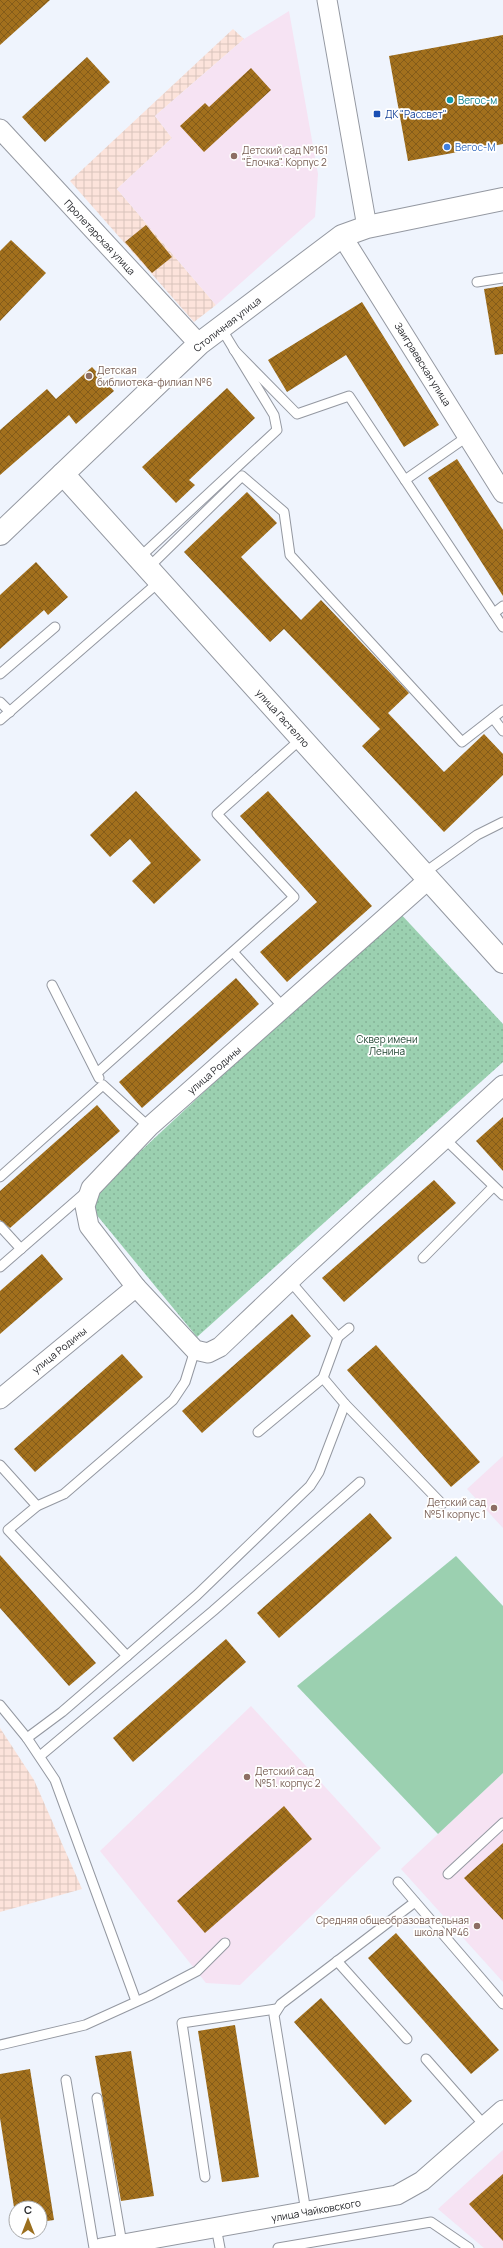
<svg xmlns="http://www.w3.org/2000/svg" width="503" height="2248" viewBox="0 0 503 2248" font-family="Manrope,sans-serif">
	<style>
		.industrial { fill: url(#industrial-grid) }
		.education { fill: #f6e3f3 }
		.green { fill: url(#green-dots) }
		.pitch { fill: #9bd0b0 }
		.building { fill: url(#building-cross-hatch) }
		.lines { fill: none; stroke-linecap: round; stroke-linejoin: round }
		.lane-casing { stroke: #9498a1; stroke-width: 11 }
		.street-casing { stroke: #9498a1; stroke-width: 21 }
		.secondary-casing { stroke: #9498a1; stroke-width: 24 }
		.lane { stroke: #fff; stroke-width: 9 }
		.street { stroke: #fff; stroke-width: 19 }
		.secondary { stroke: #fff; stroke-width: 22 }
		.culture-dot { fill: #0f9aa8; stroke: #fff; stroke-width: 1.5 }
		.transit-dot { fill: #1a4fb4; stroke: #fff; stroke-width: 1.5 }
		.shop-dot { fill: #3f7fe0; stroke: #fff; stroke-width: 1.5 }
		.education-dot { fill: #8d6e63; stroke: #fff; stroke-width: 1.5 }
		.labels { text-anchor: middle; stroke-width: 3.5; stroke-linejoin: round; paint-order: stroke }
		.culture-label { font-size: 10px; fill: #0d838f; stroke: #fff; text-anchor: start }
		.transit-label { font-size: 10px; fill: #164399; stroke: #fff; text-anchor: start }
		.shop-label { font-size: 10px; fill: #366cbe; stroke: #fff; text-anchor: start }
		.education-label { font-size: 10px; fill: #785e54; stroke: #fff; text-anchor: start }
		.street-label { font-size: 10px; fill: #26272b; stroke: #fff }
		.park-label { font-size: 10px; fill: #193f2b; stroke: #fff }
	</style>
	<defs>
		<pattern id="industrial-grid" width="8" height="8" patternUnits="userSpaceOnUse"><rect width="8" height="8" fill="#fce3db"/><path d="M0 4h8M4 0v8" fill="none" stroke="#d8c3bc"/></pattern>
		<pattern id="green-dots" width="8" height="8" patternUnits="userSpaceOnUse"><rect width="8" height="8" fill="#9bd0b0"/><path d="M2 2h.1M6 6h.1" fill="none" stroke="#85b398" stroke-width="1.8" stroke-linecap="round"/></pattern>
		<pattern id="building-cross-hatch" width="8" height="8" patternUnits="userSpaceOnUse"><rect width="8" height="8" fill="#a2701d"/><path d="M0 0l8 8M0 8l8-8" fill="none" stroke="#845c1a"/></pattern>
	</defs>
	<rect width="100%" height="100%" fill="#eff4fd"/>
	<g class="industrial">
		<path d="M233 29 244 39 155 116 172 138 117 189 216 305 194 322 70 181Z"/>
		<path d="M0 1728 34 1780 82 1889 0 1912Z"/>
	</g>
	<g class="education">
		<path d="M289 11 318 174 315 217 216 305 117 189 172 138 155 116 244 39Z"/>
		<path d="M503 1456V1528L467 1489Z"/>
		<path d="M251 1706 381 1848 240 1985 206 1983 100 1851Z"/>
		<path d="M503 1773V1982L401 1869Z"/>
		<path d="M503 2150V2248H484L438 2209Z"/>
	</g>
	<path class="green" d="M398 911 503 1024V1062L197 1337 86 1202Z"/>
	<path class="pitch" d="M456 1556 503 1606V1773L438 1834 297 1686Z"/>
	<g class="building">
		<path d="M0 0H50L0 45Z"/>
		<path d="M503 35V144L408 161 389 56Z"/>
		<path d="M87 57 110 82 45 142 22 117Z"/>
		<path d="M251 68 271 90 204 152 180 126 205 103 209 107Z"/>
		<path d="M146 225 172 257 152 273 125 242Z"/>
		<path d="M11 240 46 273 0 321V251Z"/>
		<path d="M503 286V354L495 355 484 289Z"/>
		<path d="M362 302 439 425 404 447 346 355 287 392 268 360Z"/>
		<path d="M92 367 114 391 76 424 69 415 0 475V430L47 389 56 399Z"/>
		<path d="M227 388 255 418 189 480 195 485 176 503 142 467Z"/>
		<path d="M457 459 503 530V596L428 478Z"/>
		<path d="M247 492 277 523 241 557 301 620 321 600 395 678 409 693 388 713 444 772 484 734 503 754V775L444 832 362 746 380 729 284 629 270 642 184 552Z"/>
		<path d="M36 562 68 597 48 615 44 610 0 649V595Z"/>
		<path d="M136 791 201 860 154 904 132 881 151 863 130 839 110 857 90 835Z"/>
		<path d="M268 791 372 906 287 982 260 952 317 902 240 816Z"/>
		<path d="M236 978 259 1004 142 1108 119 1082Z"/>
		<path d="M97 1105 120 1131 10 1228 0 1220V1191Z"/>
		<path d="M503 1117V1171L476 1141Z"/>
		<path d="M434 1180 456 1203 344 1302 322 1278Z"/>
		<path d="M42 1254 63 1279 0 1334V1291Z"/>
		<path d="M292 1314 311 1336 202 1433 182 1411Z"/>
		<path d="M376 1345 480 1462 451 1487 347 1370Z"/>
		<path d="M122 1354 143 1377 35 1472 14 1449Z"/>
		<path d="M370 1513 392 1538 279 1638 257 1613Z"/>
		<path d="M0 1555 96 1663 69 1686 0 1608Z"/>
		<path d="M226 1639 246 1662 133 1762 113 1738Z"/>
		<path d="M284 1806 312 1839 205 1933 177 1901Z"/>
		<path d="M503 1843V1920L464 1878Z"/>
		<path d="M396 1933 499 2050 471 2074 368 1958Z"/>
		<path d="M321 1998 412 2101 385 2125 294 2022Z"/>
		<path d="M235 2025 259 2177 222 2182 198 2031Z"/>
		<path d="M131 2051 154 2196 121 2201 95 2056Z"/>
		<path d="M30 2069 54 2220 40 2222V2208H16V2220L0 2118V2074Z"/>
		<path d="M503 2174V2241L469 2204Z"/>
	</g>
	<g class="lines">
		<g class="lane-casing">
			<g id="lane">
				<path d="M477 282 503 278"/>
				<path d="M234 350 297 414 349 396 503 627"/>
				<path d="M405 480 468 436"/>
				<path d="M139 558 277 430 274 415 221 328"/>
				<path d="M148 568 242 476 284 512 290 555 462 742 503 710"/>
				<path d="M494 613 503 606"/>
				<path d="M0 674 55 627"/>
				<path d="M0 702 10 712"/>
				<path d="M493 718 503 731"/>
				<path d="M0 720 160 581"/>
				<path d="M424 873 477 835 503 822"/>
				<path d="M233 952 284 1008"/>
				<path d="M52 985 99 1078"/>
				<path d="M97 1073 294 897 217 814 302 738"/>
				<path d="M444 1138 503 1195"/>
				<path d="M0 1177 103 1085 149 1127"/>
				<path d="M0 1226 21 1249"/>
				<path d="M423 1258 493 1187"/>
				<path d="M0 1267 85 1193"/>
				<path d="M290 1281 338 1337"/>
				<path d="M195 1350 185 1382 173 1400 64 1494 37 1506 8 1530 127 1656 197 1595 310 1486 319 1472 345 1404"/>
				<path d="M323 1378 345 1404 442 1504"/>
				<path d="M258 1432 323 1378 338 1337 349 1328"/>
				<path d="M0 1465 37 1506"/>
				<path d="M0 1705 27 1738 55 1780 136 2001"/>
				<path d="M27 1738 62 1712 127 1656"/>
				<path d="M40 1756 213 1611 360 1482"/>
				<path d="M448 1874 503 1823"/>
				<path d="M398 1882 503 2004"/>
				<path d="M337 1961 407 2039"/>
				<path d="M0 2045 85 2025 149 1996 197 1971 225 1943"/>
				<path d="M426 2059 485 2126"/>
				<path d="M66 2080 94 2248"/>
				<path d="M97 2098 122 2244"/>
				<path d="M205 2177 182 2023 276 2009"/>
				<path d="M306 2212 274 2015 281 2004 415 1902"/>
				<path d="M216 2227 220 2248"/>
				<path d="M278 2248 431 2222 469 2248"/>
			</g>
		</g>
		<g class="street-casing">
			<g id="street">
				<path d="M327 0 367 227"/>
				<path d="M0 129 199 344"/>
				<path d="M342 236 503 493"/>
				<path d="M429 879 149 1127 91 1188 85 1206 89 1226 136 1287 195 1350 208 1353 220 1347 299 1272 503 1085"/>
				<path d="M0 1399 136 1287"/>
				<path d="M101 2248 397 2195 422 2181 503 2110"/>
			</g>
		</g>
		<g class="secondary-casing">
			<g id="secondary">
				<path d="M63 474 503 962"/>
				<path d="M0 534 199 344 342 236 367 227 503 199"/>
			</g>
		</g>
		<use href="#lane" class="lane"/>
		<use href="#street" class="street"/>
		<use href="#secondary" class="secondary"/>
	</g>
	<circle class="culture-dot" cx="450" cy="100" r="4"/>
	<rect class="transit-dot" x="373" y="110" width="8" height="8" rx="2"/>
	<circle class="shop-dot" cx="447" cy="147" r="4"/>
	<g class="education-dot">
		<circle cx="234" cy="156" r="4"/>
		<circle cx="89" cy="376" r="4"/>
		<circle cx="494" cy="1508" r="4"/>
		<circle cx="247" cy="1777" r="4"/>
		<circle cx="477" cy="1926" r="4"/>
	</g>
	<g class="labels">
		<g class="culture-label">
			<text x="458" y="104">Вегос-м</text>
		</g>
		<g class="transit-label">
			<text x="385" y="118">ДК "Рассвет"</text>
		</g>
		<g class="shop-label">
			<text x="455" y="151">Вегос-М</text>
		</g>
		<g class="education-label">
			<text x="242" y="154">Детский сад №161<tspan x="242" dy="12">"Ёлочка". Корпус 2</tspan></text>
			<text x="97" y="374">Детская<tspan x="97" dy="12">библиотека-филиал №6</tspan></text>
			<text x="486" y="1506" text-anchor="end">Детский сад<tspan x="486" dy="12">№51 корпус 1</tspan></text>
			<text x="255" y="1775">Детский сад<tspan x="255" dy="12">№51. корпус 2</tspan></text>
			<text x="469" y="1924" text-anchor="end">Средняя общеобразовательная<tspan x="469" dy="12">школа №46</tspan></text>
		</g>
		<g class="street-label">
			<text transform="translate(100 237) rotate(47)" y="4">Пролетарская улица</text>
			<text transform="translate(227 324) rotate(-38)" y="4">Столичная улица</text>
			<text transform="translate(423 364) rotate(58)" y="4">Заиграевская улица</text>
			<text transform="translate(283 718) rotate(48)" y="4">улица Гастелло</text>
			<text transform="translate(214 1070) rotate(-41)" y="4">улица Родины</text>
			<text transform="translate(59 1350) rotate(-39)" y="4">улица Родины</text>
			<text transform="translate(316 2210) rotate(-10)" y="4">улица Чайковского</text>
		</g>
		<g class="park-label">
			<text x="387" y="1043">Сквер имени<tspan x="387" dy="12">Ленина</tspan></text>
		</g>
	</g>
	<g transform="translate(28 2220)"><circle r="19" fill="#ffffff" stroke="#a8a9aa"/>
	<path d="M0-3L7 15L0 10L-7 15Z" fill="#9b6f1e"/>
	<text y="-6" font-size="11" font-weight="bold" text-anchor="middle" fill="#26272b">С</text>
	</g>
</svg>
